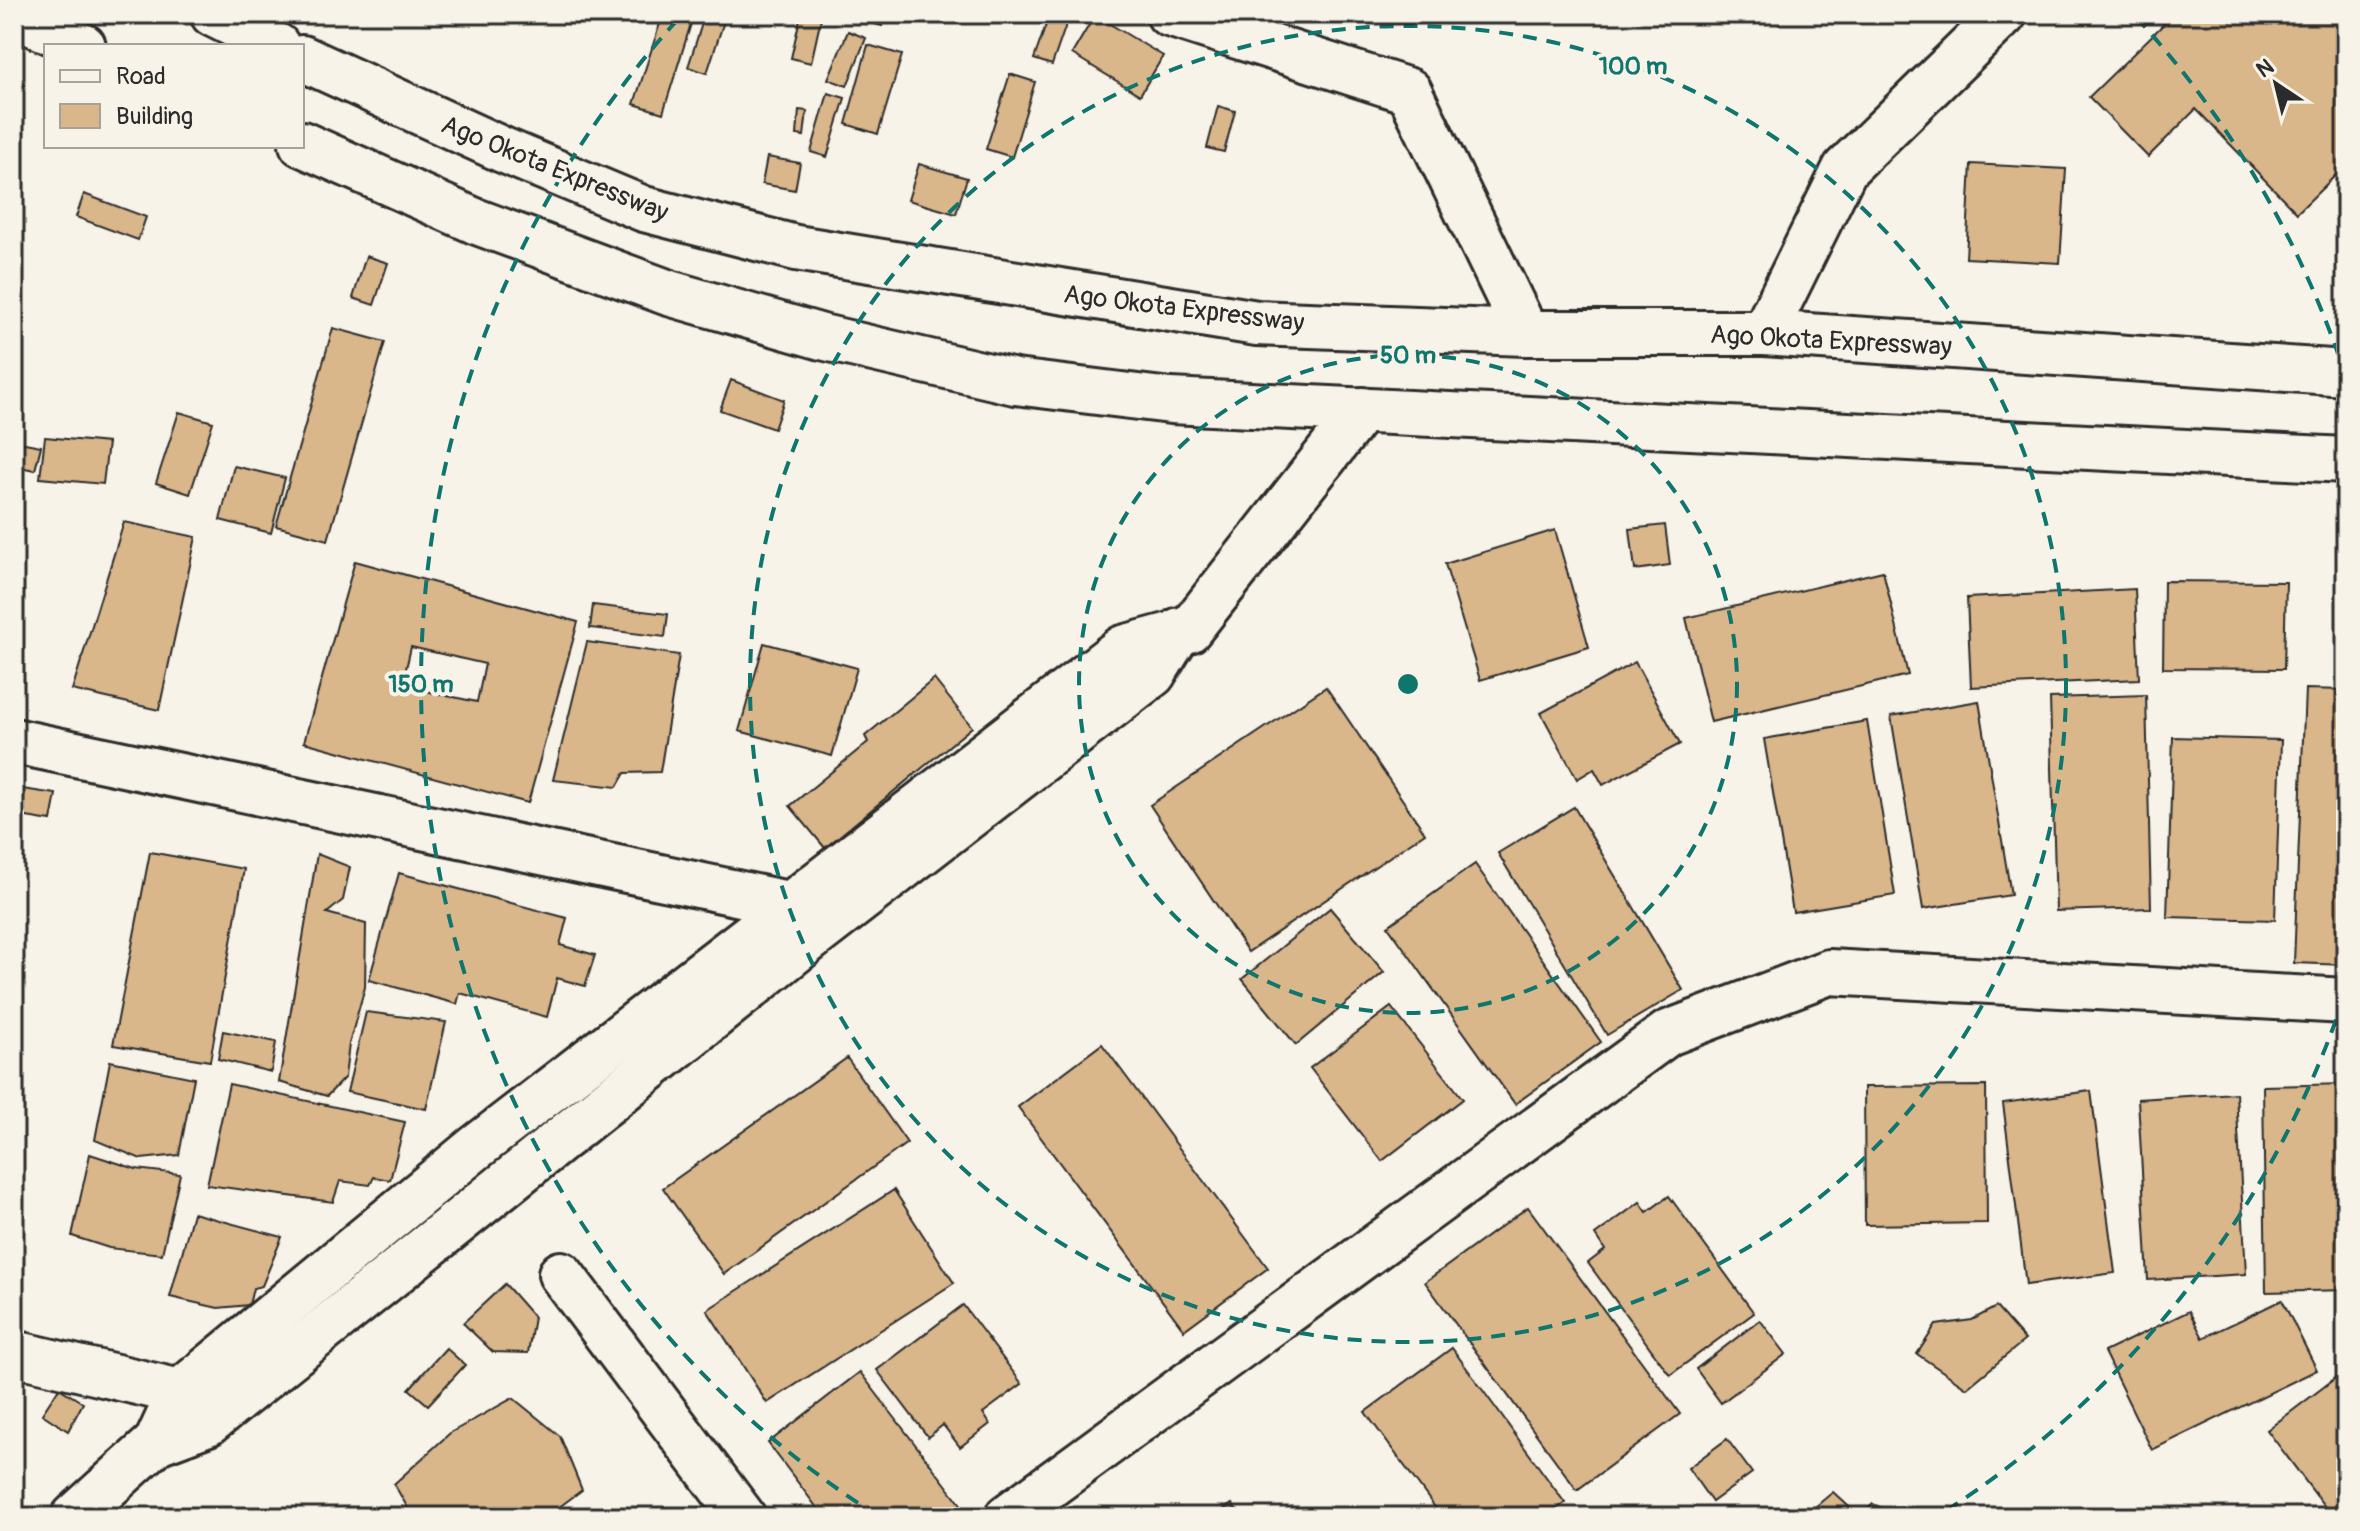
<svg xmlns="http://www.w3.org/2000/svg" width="2360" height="1531" viewBox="0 0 2360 1531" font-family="Pangolin,sans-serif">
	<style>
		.building { fill: #dab68b; stroke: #2b2b2b; stroke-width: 2; fill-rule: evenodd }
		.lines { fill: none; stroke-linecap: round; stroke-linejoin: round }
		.street-casing { stroke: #2b2b2b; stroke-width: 50 }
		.secondary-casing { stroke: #2b2b2b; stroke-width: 50 }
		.street { stroke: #f7f3e8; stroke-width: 44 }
		.secondary { stroke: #f7f3e8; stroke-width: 44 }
		.ring { fill: none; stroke: #0f766e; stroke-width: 4; stroke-dasharray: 14 10 }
		.labels { text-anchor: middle; stroke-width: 8; stroke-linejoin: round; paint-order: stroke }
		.street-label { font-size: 26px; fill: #2b2b2b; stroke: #f7f3e8 }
		.centre { fill: #0f766e; stroke: #f7f3e8; stroke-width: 4 }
		.ring-label { font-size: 24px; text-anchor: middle; font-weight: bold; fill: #0f766e; stroke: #f7f3e8; stroke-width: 8; stroke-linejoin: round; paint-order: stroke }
	</style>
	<rect width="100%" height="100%" fill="#f7f3e8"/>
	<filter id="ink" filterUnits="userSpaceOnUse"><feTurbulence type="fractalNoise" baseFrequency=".0125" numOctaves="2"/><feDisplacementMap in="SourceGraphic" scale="16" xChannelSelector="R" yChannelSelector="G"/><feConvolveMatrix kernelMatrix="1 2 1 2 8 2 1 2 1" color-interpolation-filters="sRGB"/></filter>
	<g filter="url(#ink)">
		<g class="building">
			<path d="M663 14H694L663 113 634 104Z"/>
			<path d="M705 14 726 15 707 73 688 67Z"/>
			<path d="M801 14H822L811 63 791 58Z"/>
			<path d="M866 14H885L882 26 864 21Z"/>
			<path d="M2174 14H2346V165L2297 213 2196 109 2148 157 2089 97Z"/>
			<path d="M1095 15 1163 56 1140 95 1072 54Z"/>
			<path d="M1049 16 1067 22 1052 65 1034 59Z"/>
			<path d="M848 31 866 38 847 86 828 79Z"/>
			<path d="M868 45 902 55 878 134 846 124Z"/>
			<path d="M1010 74 1035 82 1012 157 986 149Z"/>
			<path d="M828 93 845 98 827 157 811 152Z"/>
			<path d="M1218 106 1235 111 1224 152 1207 148Z"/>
			<path d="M799 110 807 111 804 136 797 135Z"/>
			<path d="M767 157 800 163 795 190 762 184Z"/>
			<path d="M919 164 967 178 956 214 908 200Z"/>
			<path d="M1971 164 2066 169 2060 263 1966 258Z"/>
			<path d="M84 194 146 217 138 240 76 217Z"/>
			<path d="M366 256 388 263 374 305 353 298Z"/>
			<path d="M333 328 385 342 328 540 276 526Z"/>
			<path d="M731 380 784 400 774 429 720 410Z"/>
			<path d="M179 412 213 422 190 494 156 483Z"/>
			<path d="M45 437 108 443 103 484 40 478Z"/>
			<path d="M14 441 41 446 35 470 14 466Z"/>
			<path d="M234 466 285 478 271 533 220 520Z"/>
			<path d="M124 522 196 537 159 710 72 690Z"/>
			<path d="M1665 525 1670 565 1635 570 1630 529Z"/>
			<path d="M1555 530 1589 647 1480 680 1445 564Z"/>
			<path d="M355 561 578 622 528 803 304 742ZM411 647 485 664 477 702 402 686Z"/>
			<path d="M1883 571 1908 675 1711 722 1686 618Z"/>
			<path d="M2164 581 2286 582 2284 669 2163 668Z"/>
			<path d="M2135 589 2139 679 1971 687 1967 598Z"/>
			<path d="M593 605 668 614 665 637 590 628Z"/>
			<path d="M587 642 679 655 660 772 625 773 617 787 553 780Z"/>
			<path d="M764 643 857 668 832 756 739 731Z"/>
			<path d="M1635 662 1680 744 1603 785 1594 769 1577 779 1541 713Z"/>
			<path d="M934 679 972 727 825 848 790 806 868 742 865 736Z"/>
			<path d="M1326 687 1425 833 1248 952 1150 805Z"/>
			<path d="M2305 689 2346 690V965L2294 963Z"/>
			<path d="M2146 695 2151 908 2056 911 2050 698Z"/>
			<path d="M1979 701 2011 895 1923 909 1891 716Z"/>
			<path d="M1867 721 1895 895 1793 912 1764 739Z"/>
			<path d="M2173 737 2281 740 2275 920 2167 917Z"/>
			<path d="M16 788 56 794 51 821 14 815Z"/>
			<path d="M1574 807 1683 990 1607 1035 1498 853Z"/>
			<path d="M150 852 244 869 210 1061 113 1045Z"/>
			<path d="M317 854 350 867 343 900 327 913 366 924 365 987 349 1044 345 1077 327 1096 279 1082Z"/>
			<path d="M1475 864 1601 1042 1515 1104 1388 926Z"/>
			<path d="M399 873 567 918 560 945 595 955 585 986 557 978 547 1017 460 993 457 1004 369 980Z"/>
			<path d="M1330 908 1384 972 1296 1045 1242 979Z"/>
			<path d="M1391 1007 1463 1099 1382 1161 1310 1068Z"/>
			<path d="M366 1012 446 1022 426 1109 347 1092Z"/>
			<path d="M223 1031 276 1042 271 1072 218 1059Z"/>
			<path d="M1102 1044 1268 1268 1184 1330 1018 1107Z"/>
			<path d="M847 1058 907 1143 724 1274 663 1188Z"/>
			<path d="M110 1061 194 1078 179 1155 141 1159 95 1140Z"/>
			<path d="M229 1084 405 1122 390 1180 374 1177 370 1185 340 1181 333 1202 207 1185Z"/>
			<path d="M2346 1084V1290L2266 1292 2263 1086Z"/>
			<path d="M1986 1086 1987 1223 1865 1225 1864 1087Z"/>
			<path d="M2091 1091 2115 1273 2026 1285 2003 1103Z"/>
			<path d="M2236 1093 2246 1274 2148 1280 2138 1099Z"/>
			<path d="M90 1154 136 1169 180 1174 162 1254 109 1248 72 1236Z"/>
			<path d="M894 1190 954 1283 767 1403 707 1310Z"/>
			<path d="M1669 1196 1754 1313 1670 1375 1588 1263 1605 1250 1595 1235 1640 1202 1647 1212Z"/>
			<path d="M1528 1207 1680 1414 1577 1490 1425 1282Z"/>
			<path d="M193 1213 282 1237 262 1286 253 1288 249 1305 218 1308 170 1297Z"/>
			<path d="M505 1284 534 1317 528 1353 493 1352 463 1323Z"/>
			<path d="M2282 1300 2317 1370 2152 1450 2104 1352 2189 1311 2203 1338Z"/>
			<path d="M963 1305 1022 1384 983 1413 990 1424 960 1447 943 1425 928 1437 877 1370Z"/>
			<path d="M1996 1307 2025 1340 1967 1388 1917 1354 1936 1325 1972 1320Z"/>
			<path d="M1760 1320 1786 1354 1721 1403 1696 1369Z"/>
			<path d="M446 1348 465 1365 428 1405 409 1389Z"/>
			<path d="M1452 1348 1565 1503 1545 1517H1442L1365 1412Z"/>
			<path d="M2346 1370V1498L2328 1511 2267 1430Z"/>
			<path d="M860 1372 966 1511 958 1517H824L768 1443Z"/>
			<path d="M59 1388 83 1403 68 1431 42 1414Z"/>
			<path d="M513 1398 560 1436 582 1490 546 1517H413L394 1484 450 1433Z"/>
			<path d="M1727 1439 1752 1473 1712 1502 1688 1468Z"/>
			<path d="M1833 1492 1860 1517 1873 1504 1902 1517H1803Z"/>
			<path d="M1232 1504 1241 1517H1213Z"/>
			<path d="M595 1508 602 1517H582Z"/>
		</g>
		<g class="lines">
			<g class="street-casing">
				<g id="street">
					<path d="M1169 14 1409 91 1526 333"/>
					<path d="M1764 333 1845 169 2004 14"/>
					<path d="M14 741 788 904 800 918"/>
					<path d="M561 1274 743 1517"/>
					<path d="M14 1353 180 1392 198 1412"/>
					<path d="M157 1442 180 1392 474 1149 1123 648 1189 630 1362 410"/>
					<path d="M74 1517 157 1442 208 1423 814 936 1153 674 1180 630"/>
					<path d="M1007 1517 1668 1033 1829 972 2346 1001"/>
				</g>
			</g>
			<g class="secondary-casing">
				<g id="secondary">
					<path d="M213 14 277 46"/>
					<path d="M14 15 83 46"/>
					<path d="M302 58 503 150 644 209 796 248 1257 323 1526 333H1764L2346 373"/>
					<path d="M302 144 475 221 669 293 822 337 1015 382 1171 401 2346 460"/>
				</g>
			</g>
			<use href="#street" class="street"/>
			<use href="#secondary" class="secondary"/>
		</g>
	</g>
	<g class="ring">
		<circle cx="1408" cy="684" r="329"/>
		<circle cx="1408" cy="684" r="658"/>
		<path d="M2344 997A987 987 0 0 1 1938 1516M878 1516A987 987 0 0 1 680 17M2136 17A987 987 0 0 1 2344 371"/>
	</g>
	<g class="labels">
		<g class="street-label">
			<text transform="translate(555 168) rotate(22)" y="9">Ago Okota Expressway</text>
			<text transform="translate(1184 308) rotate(7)" y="9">Ago Okota Expressway</text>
			<text transform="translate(1831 340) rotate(3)" y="9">Ago Okota Expressway</text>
		</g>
	</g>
	<circle cx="1408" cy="684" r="12" class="centre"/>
	<g class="ring-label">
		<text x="1633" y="74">100 m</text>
		<text x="1408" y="363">50 m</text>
		<text x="421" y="692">150 m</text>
	</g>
	<rect width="2360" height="1531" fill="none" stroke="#f7f3e8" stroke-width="48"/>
	<rect x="24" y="24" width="2312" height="1483" fill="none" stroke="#2b2b2b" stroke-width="3" filter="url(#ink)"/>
	<rect x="44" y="44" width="260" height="104" fill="#f7f3e8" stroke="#a5a39c" stroke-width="2"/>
	<rect x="60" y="70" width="40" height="12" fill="#f7f3e8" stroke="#a5a39c" stroke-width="2"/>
	<text x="116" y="84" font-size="24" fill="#2b2b2b">Road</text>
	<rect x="60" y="104" width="40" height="24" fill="#dab68b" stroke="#a5a39c" stroke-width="2"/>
	<text x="116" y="124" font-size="24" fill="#2b2b2b">Building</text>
	<g transform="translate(2276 84) rotate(325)" stroke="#f7f3e8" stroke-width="6" paint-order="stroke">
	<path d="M0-6L14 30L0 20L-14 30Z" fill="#2b2b2b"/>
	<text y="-12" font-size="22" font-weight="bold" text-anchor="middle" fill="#2b2b2b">N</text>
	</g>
</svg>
